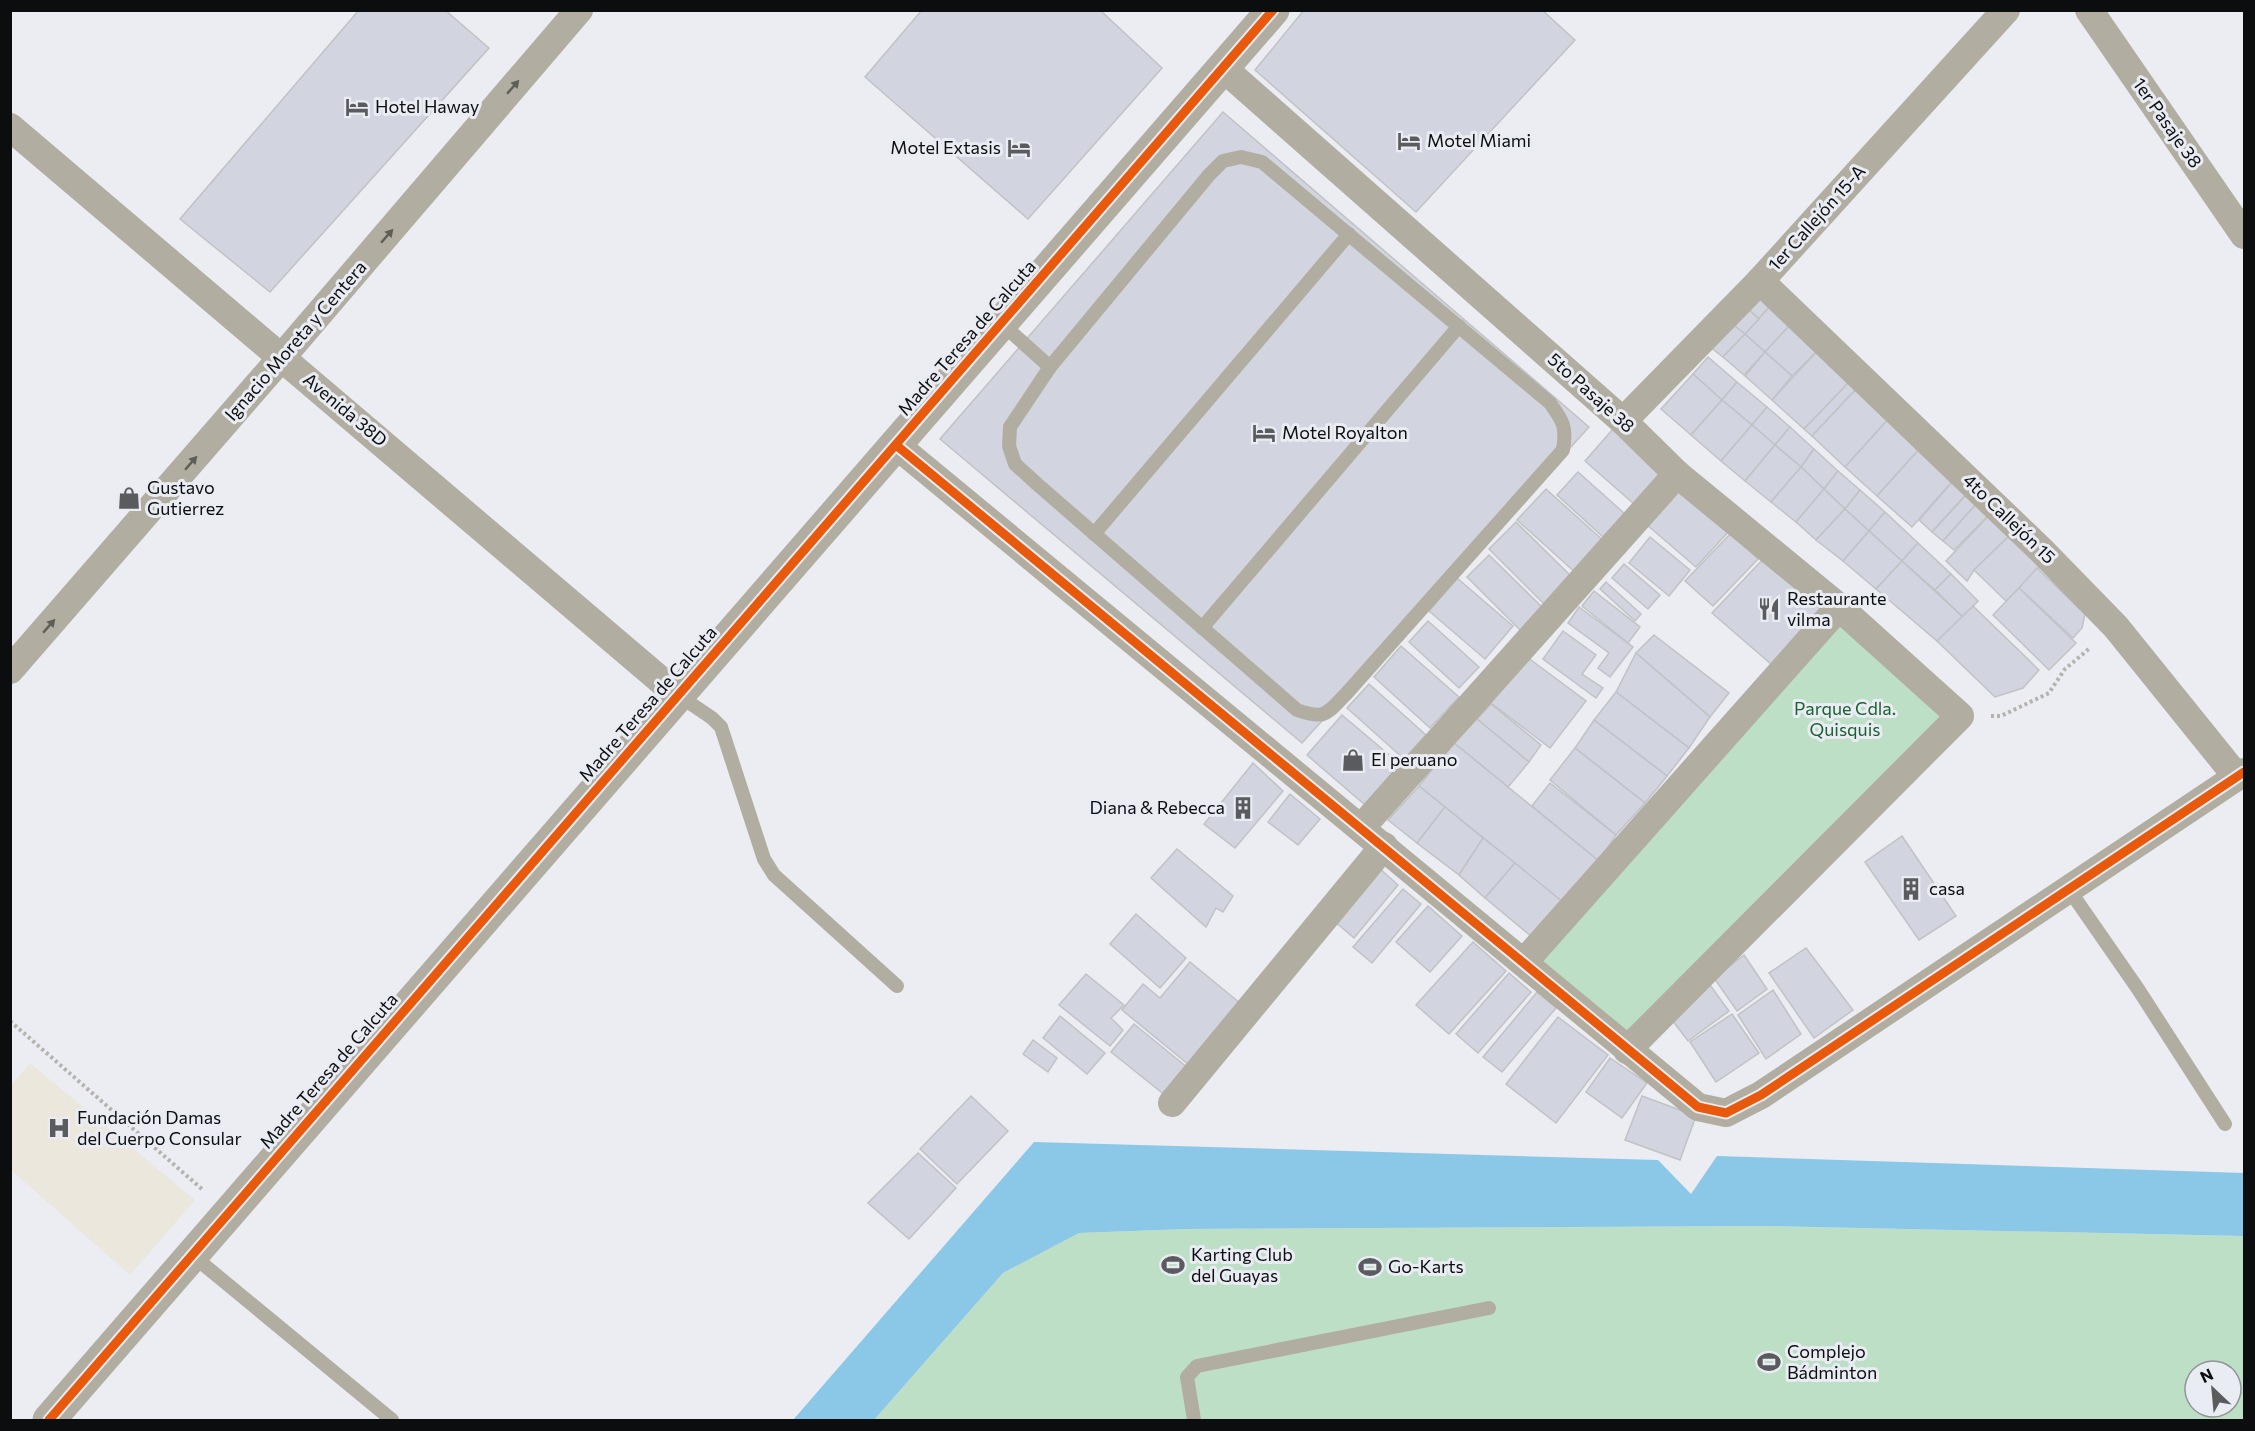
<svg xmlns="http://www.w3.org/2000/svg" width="2255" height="1431" viewBox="0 0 2255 1431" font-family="Commissioner,sans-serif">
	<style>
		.medical { fill: #ebe7dd }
		.green { fill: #bddfc5; fill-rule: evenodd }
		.water { fill: #8bc7e7 }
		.building { fill: #d2d4df; stroke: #c1c2c5; stroke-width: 1.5 }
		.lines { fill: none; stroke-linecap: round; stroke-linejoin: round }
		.path { stroke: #b5b3af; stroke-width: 4; stroke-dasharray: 3 3; stroke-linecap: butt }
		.service { stroke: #b1ada1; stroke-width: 14 }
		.minor { stroke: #b1ada1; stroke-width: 28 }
		.tertiary { stroke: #b1ada1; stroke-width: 33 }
		.cycleway-casing { stroke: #eaecf4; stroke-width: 13 }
		.cycleway { stroke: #e8590c; stroke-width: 9 }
		.oneway { fill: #5e5d58 }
		.labels { text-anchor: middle; stroke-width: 6; stroke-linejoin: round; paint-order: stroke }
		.poi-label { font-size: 18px; fill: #0c0d0f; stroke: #eaecf4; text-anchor: start }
		.street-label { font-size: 18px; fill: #0c0d0f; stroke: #eaecf4 }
		.park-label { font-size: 18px; fill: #1b612e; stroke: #eaecf4 }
	</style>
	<rect width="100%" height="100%" fill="#ecedf2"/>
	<path class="medical" d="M30 1063 195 1200 130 1275 11 1170V1086Z"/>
	<g class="green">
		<path d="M1839 607 1960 716 1627 1050 1524 962Z"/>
		<path d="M1762 1226 2244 1236V1420H874L1003 1273 1079 1233 1186 1229ZM2195 1371H2231V1407H2195Z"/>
	</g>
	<path class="water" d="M1034 1142 1658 1160 1691 1194 1717 1156 2244 1173V1236L1762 1226 1186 1229 1079 1233 1003 1273 874 1420H793Z"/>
	<g class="building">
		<path d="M359 10H445L489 48 270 292 180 219Z"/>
		<path d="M922 10H1100L1162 68 1028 219 865 77Z"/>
		<path d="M1304 10H1542L1575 40 1416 212 1255 70Z"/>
		<path d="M1223 112 1589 427 1302 743 940 439Z"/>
		<path d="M1757 294 1771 305 1759 319 1746 307Z"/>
		<path d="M1771 305 1791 324 1765 352 1745 334Z"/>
		<path d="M1746 307 1759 319 1745 334 1731 323Z"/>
		<path d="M1731 323 1745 334 1723 357 1710 347Z"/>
		<path d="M1791 324 1821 347 1792 376 1765 352Z"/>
		<path d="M1745 334 1765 352 1744 375 1723 357Z"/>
		<path d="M1821 347 1853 378 1804 429 1772 400Z"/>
		<path d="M1765 352 1792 376 1772 400 1745 376Z"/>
		<path d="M1708 357 1737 382 1722 400 1693 374Z"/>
		<path d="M1693 374 1722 400 1691 435 1661 409Z"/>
		<path d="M1853 378 1860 385 1812 436 1804 429Z"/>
		<path d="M1737 382 1767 407 1752 425 1722 400Z"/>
		<path d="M1860 385 1892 415 1845 467 1812 436Z"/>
		<path d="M1722 400 1752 425 1721 461 1691 435Z"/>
		<path d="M1767 407 1790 427 1775 445 1752 425Z"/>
		<path d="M1892 415 1924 444 1877 496 1845 467Z"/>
		<path d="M1752 425 1775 445 1745 481 1721 461Z"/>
		<path d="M1790 427 1814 449 1801 467 1775 445Z"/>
		<path d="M1613 429 1662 471 1634 504 1585 461Z"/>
		<path d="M1924 444 1958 475 1912 527 1877 496Z"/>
		<path d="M1775 445 1801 467 1771 502 1745 481Z"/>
		<path d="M1814 449 1838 471 1824 489 1801 467Z"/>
		<path d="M1801 467 1824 489 1796 522 1771 502Z"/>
		<path d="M1838 471 1860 490 1845 509 1824 489Z"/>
		<path d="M1578 472 1625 514 1603 537 1557 495Z"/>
		<path d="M1955 479 1969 491 1932 532 1919 520Z"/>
		<path d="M1680 487 1730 530 1696 567 1647 525Z"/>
		<path d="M1546 489 1606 543 1578 575 1517 520Z"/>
		<path d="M1824 489 1845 509 1816 540 1796 522Z"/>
		<path d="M1860 490 1885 512 1869 531 1845 509Z"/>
		<path d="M1969 492 1979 501 1943 541 1932 532Z"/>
		<path d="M1979 501 1992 512 1954 550 1943 541Z"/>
		<path d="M1845 509 1869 531 1843 561 1816 540Z"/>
		<path d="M1885 512 1918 543 1902 561 1869 531Z"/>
		<path d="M1992 512 2013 532 1974 570 1967 581 1946 561Z"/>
		<path d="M1516 522 1574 579 1547 607 1489 549Z"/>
		<path d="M1869 531 1902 561 1876 589 1843 561Z"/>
		<path d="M2013 532 2043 564 2006 601 1974 570Z"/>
		<path d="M1731 533 1758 559 1713 606 1685 581Z"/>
		<path d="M1650 537 1690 570 1669 596 1629 563Z"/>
		<path d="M1918 543 1951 574 1935 590 1902 561Z"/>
		<path d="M1768 554 1827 605 1772 665 1712 613Z"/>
		<path d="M1489 555 1547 612 1524 634 1467 577Z"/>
		<path d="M1902 561 1963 617 1937 641 1876 589Z"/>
		<path d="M1624 564 1660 595 1648 609 1612 578Z"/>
		<path d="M2037 568 2085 614 2082 628 2073 638 2019 588Z"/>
		<path d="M1951 574 1978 601 1963 617 1935 590Z"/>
		<path d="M1457 578 1513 626 1485 659 1429 611Z"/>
		<path d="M1606 582 1641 614 1635 621 1600 589Z"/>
		<path d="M2019 588 2076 643 2049 670 1993 615Z"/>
		<path d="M1594 591 1640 627 1628 643 1582 606Z"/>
		<path d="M1973 606 2039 670 2023 688 1995 697 1937 641Z"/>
		<path d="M1579 607 1633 647 1610 677 1598 668 1609 653 1568 623Z"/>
		<path d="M1428 621 1479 667 1459 688 1409 642Z"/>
		<path d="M1563 631 1596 655 1582 674 1603 688 1596 698 1543 659Z"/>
		<path d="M1654 635 1729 693 1710 717 1636 653Z"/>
		<path d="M1401 646 1459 697 1430 728 1374 677Z"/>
		<path d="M1636 653 1710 717 1689 748 1616 692Z"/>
		<path d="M1527 657 1586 701 1550 748 1491 703Z"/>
		<path d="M1369 684 1426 735 1404 759 1347 708Z"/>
		<path d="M1616 692 1689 748 1667 776 1594 720Z"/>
		<path d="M1491 704 1541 745 1529 762 1477 719Z"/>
		<path d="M1342 715 1400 764 1365 805 1307 755Z"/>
		<path d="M1477 719 1529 762 1508 787 1454 743Z"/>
		<path d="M1594 720 1667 776 1645 803 1575 748Z"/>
		<path d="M1454 743 1599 861 1564 903 1419 786Z"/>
		<path d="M1575 748 1645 803 1616 835 1550 780Z"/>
		<path d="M1253 763 1283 791 1235 848 1204 824Z"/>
		<path d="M1550 783 1616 835 1599 861 1532 806Z"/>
		<path d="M1419 786 1445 807 1417 843 1388 820Z"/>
		<path d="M1290 794 1320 819 1298 845 1268 822Z"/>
		<path d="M1445 807 1483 838 1459 875 1417 843Z"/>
		<path d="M1902 836 1956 916 1919 940 1865 862Z"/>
		<path d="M1483 838 1515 863 1485 898 1459 875Z"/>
		<path d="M1177 849 1233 896 1223 912 1216 908 1206 927 1151 878Z"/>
		<path d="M1515 863 1564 903 1532 937 1485 898Z"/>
		<path d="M1379 868 1398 885 1354 938 1334 921Z"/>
		<path d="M1403 889 1421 904 1372 963 1353 947Z"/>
		<path d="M1428 906 1462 936 1430 972 1396 942Z"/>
		<path d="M1136 914 1186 958 1160 988 1110 944Z"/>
		<path d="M1473 942 1506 971 1449 1034 1416 1005Z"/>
		<path d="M1806 948 1853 1010 1814 1038 1769 973Z"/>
		<path d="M1744 955 1767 989 1737 1011 1714 978Z"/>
		<path d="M1190 962 1240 1003 1189 1065 1122 1010 1143 984 1160 998Z"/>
		<path d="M1509 973 1531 992 1478 1053 1456 1034Z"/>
		<path d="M1086 974 1124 1005 1111 1018 1123 1030 1110 1046 1059 1005Z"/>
		<path d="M1707 981 1729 1011 1688 1041 1666 1012Z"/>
		<path d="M1773 990 1801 1034 1766 1059 1738 1015Z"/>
		<path d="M1537 992 1556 1008 1502 1072 1483 1057Z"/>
		<path d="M1732 1014 1759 1053 1716 1082 1690 1042Z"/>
		<path d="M1060 1016 1105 1053 1087 1074 1043 1038Z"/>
		<path d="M1558 1017 1608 1055 1556 1123 1506 1084Z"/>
		<path d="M1134 1024 1188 1068 1166 1096 1111 1052Z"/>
		<path d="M1033 1040 1057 1058 1048 1072 1023 1054Z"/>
		<path d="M1610 1058 1647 1083 1622 1118 1586 1092Z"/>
		<path d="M971 1096 1008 1131 957 1184 920 1149Z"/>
		<path d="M1642 1096 1696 1116 1680 1160 1625 1140Z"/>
		<path d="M918 1153 956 1188 909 1239 868 1203Z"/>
	</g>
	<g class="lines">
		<g class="path">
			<path d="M1991 716H2001L2049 693 2065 669 2090 648"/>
			<path d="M10 1021 203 1190"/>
		</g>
		<g class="service">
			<path d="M1241 157 1262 162 1550 403C1563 421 1567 427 1563 450L1346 694C1326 714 1326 720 1297 710L1037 484 1015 464 1009 446 1010 427 1050 367 1209 175 1223 161Z"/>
			<path d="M1001 323 1050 367"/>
			<path d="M1094 534 1349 234"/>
			<path d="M1202 628 1459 326"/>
			<path d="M678 695 712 718 721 727 764 859 774 875 897 986"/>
			<path d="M2070 891 2138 989 2225 1124"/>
			<path d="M192 1255 392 1420"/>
			<path d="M1194 1420 1187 1377 1197 1366 1489 1308"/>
		</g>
		<g class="minor">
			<path d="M2089 10 2244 235"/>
			<path d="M1223 68 1623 421 1677 474 1839 607 1960 716 1627 1050"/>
			<path d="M10 127 678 695"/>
			<path d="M1760 281 2041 550 2116 627 2237 777"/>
			<path d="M1623 421 1760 281 2006 10"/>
			<path d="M896 445 1698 1107 1726 1113 1761 1095 2244 772"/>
			<path d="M10 670 282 357 579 10"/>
			<path d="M1361 828 1677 474"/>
			<path d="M1524 962 1839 607"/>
			<path d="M1172 1103 1384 846"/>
		</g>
		<path class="tertiary" d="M49 1420 1273 10"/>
		<g class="cycleway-casing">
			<g id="cycleway">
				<path d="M896 445 1698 1107 1726 1113 1761 1095 2244 772"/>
				<path d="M49 1420 1273 10"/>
			</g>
		</g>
		<use href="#cycleway" class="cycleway"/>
	</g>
	<defs><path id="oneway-solid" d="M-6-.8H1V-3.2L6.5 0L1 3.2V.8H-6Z" transform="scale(1.5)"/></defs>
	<g class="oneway">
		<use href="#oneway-solid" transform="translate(513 87) rotate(-49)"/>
		<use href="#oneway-solid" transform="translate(387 236) rotate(-49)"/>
		<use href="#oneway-solid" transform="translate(191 463) rotate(-49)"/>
		<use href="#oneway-solid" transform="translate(49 626) rotate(-49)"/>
	</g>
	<defs>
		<g id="hotel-bare" transform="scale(1.8)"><path d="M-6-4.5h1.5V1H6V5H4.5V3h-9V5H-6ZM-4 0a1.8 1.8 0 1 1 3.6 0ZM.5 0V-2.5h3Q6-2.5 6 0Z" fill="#5a5b5e" stroke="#eaecf4" stroke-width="2.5" paint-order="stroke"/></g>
		<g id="shop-bare" transform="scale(1.8)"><path d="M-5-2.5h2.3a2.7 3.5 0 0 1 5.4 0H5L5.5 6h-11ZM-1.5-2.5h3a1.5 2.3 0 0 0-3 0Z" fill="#5a5b5e" stroke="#eaecf4" stroke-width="2.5" paint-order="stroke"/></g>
		<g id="restaurant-bare" transform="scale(1.8)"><path d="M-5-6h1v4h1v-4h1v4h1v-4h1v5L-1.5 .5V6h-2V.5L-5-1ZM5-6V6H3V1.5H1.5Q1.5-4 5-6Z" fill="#5a5b5e" stroke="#eaecf4" stroke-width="2.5" paint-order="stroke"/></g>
		<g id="building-bare" transform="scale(1.8)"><path d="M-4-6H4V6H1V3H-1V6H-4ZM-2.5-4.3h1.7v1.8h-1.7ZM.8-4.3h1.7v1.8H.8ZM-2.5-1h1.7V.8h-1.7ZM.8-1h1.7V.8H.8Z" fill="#5a5b5e" stroke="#eaecf4" stroke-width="2.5" paint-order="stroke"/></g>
		<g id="hospital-bare" transform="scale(1.8)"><path d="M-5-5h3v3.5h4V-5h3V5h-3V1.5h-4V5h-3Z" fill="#5a5b5e" stroke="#eaecf4" stroke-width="2.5" paint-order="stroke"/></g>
		<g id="stadium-bare" transform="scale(1.8)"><path d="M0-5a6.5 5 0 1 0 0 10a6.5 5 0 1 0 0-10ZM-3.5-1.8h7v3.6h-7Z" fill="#5a5b5e" stroke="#eaecf4" stroke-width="2.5" paint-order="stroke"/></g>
	</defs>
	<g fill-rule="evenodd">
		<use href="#hotel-bare" x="357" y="107"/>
		<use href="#hotel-bare" x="1409" y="141"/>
		<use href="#hotel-bare" x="1019" y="148"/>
		<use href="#hotel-bare" x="1264" y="433"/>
		<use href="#shop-bare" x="129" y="498"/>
		<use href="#restaurant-bare" x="1769" y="609"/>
		<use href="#shop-bare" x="1353" y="760"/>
		<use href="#building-bare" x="1243" y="808"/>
		<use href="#building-bare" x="1911" y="889"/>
		<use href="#hospital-bare" x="59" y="1128"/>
		<use href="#stadium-bare" x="1173" y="1265"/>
		<use href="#stadium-bare" x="1370" y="1267"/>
		<use href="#stadium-bare" x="1769" y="1362"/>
	</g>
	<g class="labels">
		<g class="poi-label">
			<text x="375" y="113">Hotel Haway</text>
			<text x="1427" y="147">Motel Miami</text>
			<text x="1001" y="154" text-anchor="end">Motel Extasis</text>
			<text x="1282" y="439">Motel Royalton</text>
			<text x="147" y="494">Gustavo<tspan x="147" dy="21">Gutierrez</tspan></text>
			<text x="1787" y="605">Restaurante<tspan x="1787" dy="21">vilma</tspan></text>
			<text x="1371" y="766">El peruano</text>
			<text x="1225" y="814" text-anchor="end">Diana &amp; Rebecca</text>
			<text x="1929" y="895">casa</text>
			<text x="77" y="1124">Fundación Damas<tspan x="77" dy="21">del Cuerpo Consular</tspan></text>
			<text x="1191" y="1261">Karting Club<tspan x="1191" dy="21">del Guayas</tspan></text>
			<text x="1388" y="1273">Go-Karts</text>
			<text x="1787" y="1358">Complejo<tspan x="1787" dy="21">Bádminton</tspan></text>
		</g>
		<g class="street-label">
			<text transform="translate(2167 123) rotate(55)" y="6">1er Pasaje 38</text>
			<text transform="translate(1817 218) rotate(-48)" y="6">1er Callejón 15-A</text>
			<text transform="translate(967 338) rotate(-49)" y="6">Madre Teresa de Calcuta</text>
			<text transform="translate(296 341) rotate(-49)" y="6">Ignacio Moreta y Centera</text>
			<text transform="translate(1591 393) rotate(42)" y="6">5to Pasaje 38</text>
			<text transform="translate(345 410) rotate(40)" y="6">Avenida 38D</text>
			<text transform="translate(2009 519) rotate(44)" y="6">4to Callejón 15</text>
			<text transform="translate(648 704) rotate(-49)" y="6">Madre Teresa de Calcuta</text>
			<text transform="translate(329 1071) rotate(-49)" y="6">Madre Teresa de Calcuta</text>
		</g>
		<g class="park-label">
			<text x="1845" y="715">Parque Cdla.<tspan x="1845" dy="21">Quisquis</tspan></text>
		</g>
	</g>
	<rect width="2255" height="1431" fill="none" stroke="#0c0d0f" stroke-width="24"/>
	<g transform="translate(2213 1389) rotate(334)"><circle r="28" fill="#eaecf4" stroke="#919398" stroke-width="1.5"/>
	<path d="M0-4.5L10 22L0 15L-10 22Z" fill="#5a5b5e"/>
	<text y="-9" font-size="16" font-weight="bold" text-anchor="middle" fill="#0c0d0f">N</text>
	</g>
</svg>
